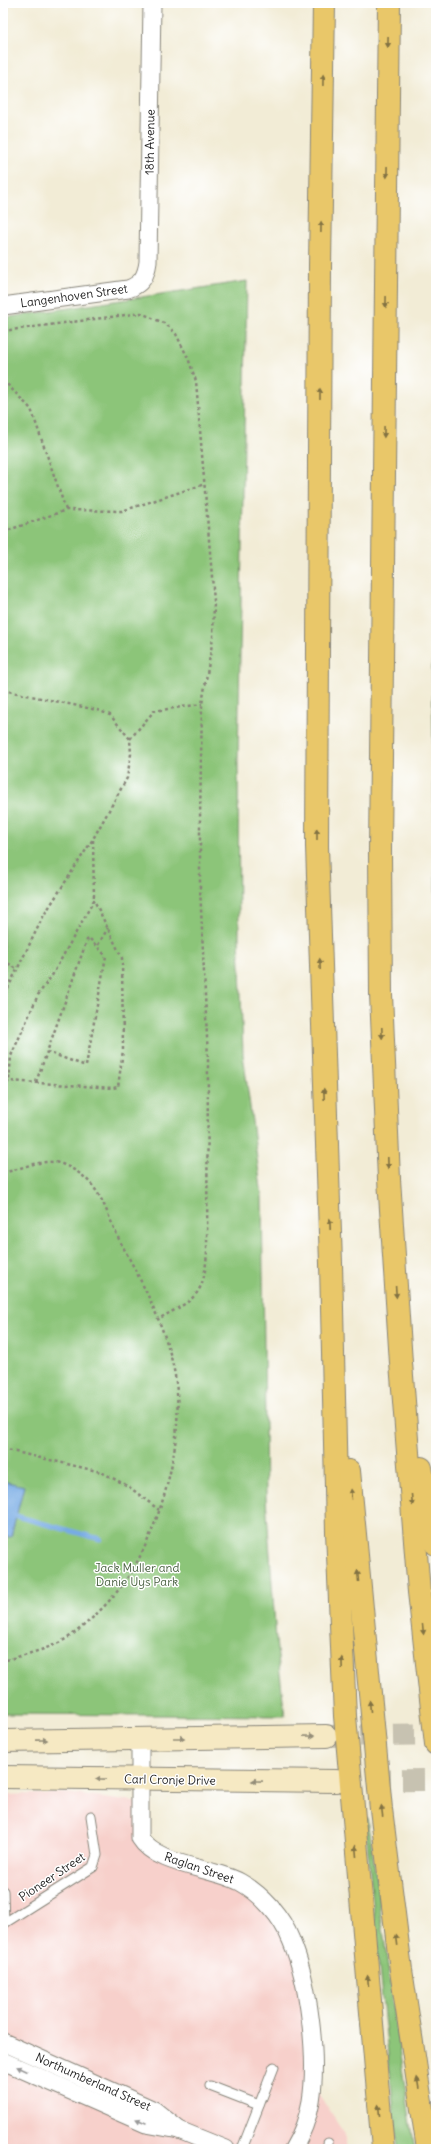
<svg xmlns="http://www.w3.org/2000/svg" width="439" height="2152" viewBox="0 0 439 2152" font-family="Delius,sans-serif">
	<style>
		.built { fill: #f7d0cb }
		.green { fill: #8cc579; stroke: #54704a }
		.water { fill: #77abe4; stroke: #4a6480 }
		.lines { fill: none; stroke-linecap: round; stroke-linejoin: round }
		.stream { stroke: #77abe4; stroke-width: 5 }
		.secondary-tunnel { stroke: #c7c2b1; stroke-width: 22; stroke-dasharray: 22 11; stroke-linecap: butt }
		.service-casing { stroke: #878479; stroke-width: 11 }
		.minor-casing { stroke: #878479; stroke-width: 19 }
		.secondary-casing { stroke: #878479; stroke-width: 24 }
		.motorway-casing { stroke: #878479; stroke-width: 24 }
		.path { stroke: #878479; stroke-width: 2.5; stroke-dasharray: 3 3; stroke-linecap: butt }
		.service { stroke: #fff; stroke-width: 9 }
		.minor { stroke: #fff; stroke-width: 17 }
		.secondary { stroke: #f6e9c3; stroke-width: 22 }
		.motorway { stroke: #e9c769; stroke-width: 22 }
		.oneway { fill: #827242 }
		.oneway2 { fill: #948d78 }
		.oneway3 { fill: #999 }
		.labels { text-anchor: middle; stroke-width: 3; stroke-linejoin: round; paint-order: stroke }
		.street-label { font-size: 12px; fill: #1c1c1c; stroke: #fff }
		.park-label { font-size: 12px; fill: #496041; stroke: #fff }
	</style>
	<rect width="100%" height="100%" fill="#fff"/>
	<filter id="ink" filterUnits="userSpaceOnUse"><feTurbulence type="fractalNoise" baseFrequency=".025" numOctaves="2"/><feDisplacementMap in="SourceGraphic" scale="8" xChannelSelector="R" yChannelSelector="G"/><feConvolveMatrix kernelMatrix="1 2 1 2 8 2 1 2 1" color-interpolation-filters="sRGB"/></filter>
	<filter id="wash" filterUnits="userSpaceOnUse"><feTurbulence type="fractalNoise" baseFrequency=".012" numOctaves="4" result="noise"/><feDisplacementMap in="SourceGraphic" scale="16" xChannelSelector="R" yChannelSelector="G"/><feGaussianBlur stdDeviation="0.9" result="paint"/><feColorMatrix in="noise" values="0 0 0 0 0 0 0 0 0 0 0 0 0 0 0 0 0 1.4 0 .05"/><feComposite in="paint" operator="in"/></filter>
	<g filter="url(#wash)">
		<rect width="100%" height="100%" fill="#f2ecd6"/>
		<path class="built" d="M66 1793 148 1804V1835L154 1845 240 1880 293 1939 313 2085 345 2135 347 2149H3V1795Z"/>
		<g class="green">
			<path d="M247 281 238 760 239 937 243 1054 262 1196 266 1498 276 1640 285 1716 3 1714V318Z"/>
			<path d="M432 661H436V931Z"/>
			<path d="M368 1818 399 2049 415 2149H398L379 1969 365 1819Z"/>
		</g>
		<path class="water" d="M3 1481 24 1486 11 1537H3Z"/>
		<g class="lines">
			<path class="stream" d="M16 1516 100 1539"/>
		</g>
	</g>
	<g filter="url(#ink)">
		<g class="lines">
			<g class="secondary-tunnel">
				<path d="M327 1736 436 1734"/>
				<path d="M336 1781 436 1780"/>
			</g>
			<g class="service-casing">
				<g id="service">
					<path d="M3 1891 4 1924"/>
					<path d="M3 1924 93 1867 97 1855 91 1816"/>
					<path d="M210 2086 259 2105"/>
					<path d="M242 2149 274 2067"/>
					<path d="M328 2149V2143"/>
				</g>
			</g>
			<g class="minor-casing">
				<g id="minor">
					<path d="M3 306 128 289C142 284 146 276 148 262L152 3"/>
					<path d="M140 1738V1838C157 1866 212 1867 240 1882 262 1894 282 1917 291 1940 309 1982 318 2057 311 2101 308 2118 302 2134 293 2149"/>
					<path d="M3 2042 154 2110 179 2130"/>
					<path d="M3 2061 146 2124 179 2130 226 2149"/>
				</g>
			</g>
			<g class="secondary-casing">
				<g id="secondary">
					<path d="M3 1741 326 1736"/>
					<path d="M3 1777 336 1781"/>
				</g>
			</g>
			<g class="motorway-casing">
				<g id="motorway">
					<path d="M324 3 320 266 317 846 331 1263 337 1532 345 1716 383 2149"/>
					<path d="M389 3 380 850 381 994 389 1179 401 1363 419 1592 436 1744"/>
					<path d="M421 1468 436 1544"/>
					<path d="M349 1471 381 1809 401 1970 428 2149"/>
				</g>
			</g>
			<g class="path">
				<path d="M3 331 141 313 166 324 176 334 188 358 196 381 214 601 213 638 202 704 200 818V887L208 1059 207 1251C204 1296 197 1298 158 1319"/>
				<path d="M3 380 31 409 66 510"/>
				<path d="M3 532 66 510 122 511 205 484"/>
				<path d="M3 690 97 710 110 715 130 739 131 754 127 778 93 839 44 915 3 998"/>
				<path d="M130 739 154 711 202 704"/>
				<path d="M93 840 94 900"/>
				<path d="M90 939 106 956 86 1066 47 1052 87 940Z"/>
				<path d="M98 945 108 928"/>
				<path d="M3 960 17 969"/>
				<path d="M36 1082 47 1052"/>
				<path d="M3 1088 9 1081 113 1088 118 1087 123 1050 122 958 94 900 53 974 38 995 11 1056 9 1081"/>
				<path d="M3 1173C21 1169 44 1157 62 1164 103 1180 104 1212 122 1245 143 1284 165 1326 174 1370 186 1430 166 1509 137 1562 123 1589 96 1617 72 1635 52 1649 26 1654 3 1661"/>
				<path d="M3 1449 101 1472 128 1486 159 1510"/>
			</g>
			<use href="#service" class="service"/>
			<use href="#minor" class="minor"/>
			<use href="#secondary" class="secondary"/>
			<use href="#motorway" class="motorway"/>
		</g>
		<defs><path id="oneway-solid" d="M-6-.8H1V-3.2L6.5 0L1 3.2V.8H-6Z"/></defs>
		<g class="oneway">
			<use href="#oneway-solid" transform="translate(388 42) rotate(91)"/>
			<use href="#oneway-solid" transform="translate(323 80) rotate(-89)"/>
			<use href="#oneway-solid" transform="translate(387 172) rotate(91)"/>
			<use href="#oneway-solid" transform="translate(321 227) rotate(-89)"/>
			<use href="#oneway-solid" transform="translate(386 302) rotate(91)"/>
			<use href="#oneway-solid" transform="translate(320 394) rotate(-90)"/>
			<use href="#oneway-solid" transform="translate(384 432) rotate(91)"/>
			<use href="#oneway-solid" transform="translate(317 834) rotate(-90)"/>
			<use href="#oneway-solid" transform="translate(320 964) rotate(-92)"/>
			<use href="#oneway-solid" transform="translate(382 1033) rotate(88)"/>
			<use href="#oneway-solid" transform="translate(324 1094) rotate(-92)"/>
			<use href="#oneway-solid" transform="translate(388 1163) rotate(88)"/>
			<use href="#oneway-solid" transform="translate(330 1224) rotate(-92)"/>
			<use href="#oneway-solid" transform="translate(396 1292) rotate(86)"/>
			<use href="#oneway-solid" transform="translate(351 1494) rotate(-95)"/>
			<use href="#oneway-solid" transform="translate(412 1500) rotate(85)"/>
			<use href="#oneway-solid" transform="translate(358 1576) rotate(-95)"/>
			<use href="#oneway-solid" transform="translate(423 1629) rotate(84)"/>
			<use href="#oneway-solid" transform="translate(342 1663) rotate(-92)"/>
			<use href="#oneway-solid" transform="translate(370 1706) rotate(-95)"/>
			<use href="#oneway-solid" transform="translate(382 1811) rotate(-97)"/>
			<use href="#oneway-solid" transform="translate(356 1851) rotate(-95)"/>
			<use href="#oneway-solid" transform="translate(397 1940) rotate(-97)"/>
			<use href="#oneway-solid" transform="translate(368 1981) rotate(-95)"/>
			<use href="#oneway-solid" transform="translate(418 2083) rotate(-99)"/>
			<use href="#oneway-solid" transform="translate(379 2110) rotate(-95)"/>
		</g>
		<g class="oneway2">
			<use href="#oneway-solid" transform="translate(309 1736) rotate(-1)"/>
			<use href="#oneway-solid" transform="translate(179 1738)"/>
			<use href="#oneway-solid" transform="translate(42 1740) rotate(-1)"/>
			<use href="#oneway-solid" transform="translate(101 1779) rotate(-179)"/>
			<use href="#oneway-solid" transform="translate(257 1781) rotate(-179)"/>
		</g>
		<g class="oneway3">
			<use href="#oneway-solid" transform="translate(22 2069) rotate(-156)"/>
			<use href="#oneway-solid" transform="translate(141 2121) rotate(-157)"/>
		</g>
	</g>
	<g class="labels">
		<g class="street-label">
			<text transform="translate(150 142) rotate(-89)" y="4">18th Avenue</text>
			<text transform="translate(74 296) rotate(-8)" y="4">Langenhoven Street</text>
			<text transform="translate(170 1780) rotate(1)" y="4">Carl Cronje Drive</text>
			<text transform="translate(199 1868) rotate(19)" y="4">Raglan Street</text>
			<text transform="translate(52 1877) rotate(-34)" y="4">Pioneer Street</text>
			<text transform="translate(93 2082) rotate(24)" y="4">Northumberland Street</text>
		</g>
		<g class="park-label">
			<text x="137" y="1572">Jack Muller and<tspan x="137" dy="14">Danie Uys Park</tspan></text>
		</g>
	</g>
	<rect width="439" height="2152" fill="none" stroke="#fff" stroke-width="16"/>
</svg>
